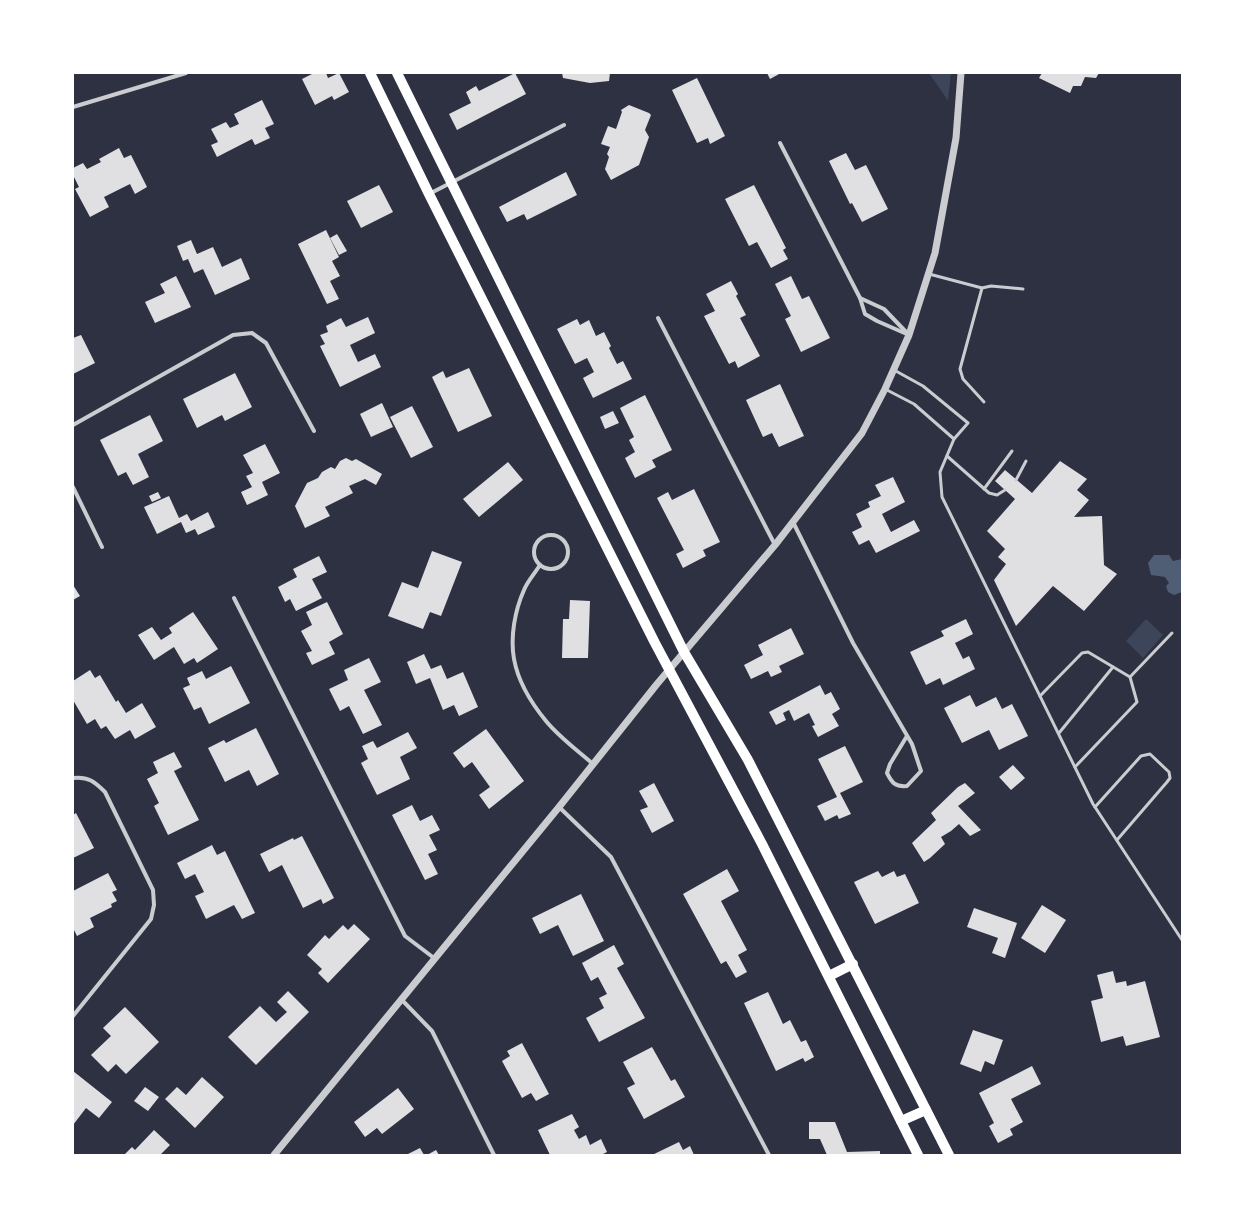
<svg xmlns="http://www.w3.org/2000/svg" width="1255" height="1228" viewBox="0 0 1255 1228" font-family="Ubuntu,sans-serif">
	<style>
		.green { fill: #3c4559 }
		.water { fill: #4f5d75 }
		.building { fill: #e0e0e3 }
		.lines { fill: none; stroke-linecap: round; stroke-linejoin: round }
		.service { stroke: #caccd0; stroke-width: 3 }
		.minor { stroke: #caccd0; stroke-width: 4 }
		.tertiary { stroke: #caccd0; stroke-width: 7 }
		.primary { stroke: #fff; stroke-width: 10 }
	</style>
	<rect width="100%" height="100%" fill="#2d3142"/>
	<g class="green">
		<path d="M929 73H951L948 101Z"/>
		<path d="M1146 619 1163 635 1143 658 1126 641Z"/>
	</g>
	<path class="water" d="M1154 555H1169L1173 561 1182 559V592L1174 595 1168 592 1166 586 1169 583 1165 577 1151 575 1148 563Z"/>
	<g class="building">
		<path d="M314 73H326L328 78 339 73 349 92 334 100 332 96 315 105 302 79Z"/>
		<path d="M515 73 526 94 457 130 449 114 471 103 466 92 476 86 479 91Z"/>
		<path d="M562 73H610L609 81 590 83 563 78Z"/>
		<path d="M767 73H781L770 79Z"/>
		<path d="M1042 73H1099L1096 78 1085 77 1081 86H1073L1070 93 1039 78Z"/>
		<path d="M697 78 725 136 710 144 708 138 697 143 672 90Z"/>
		<path d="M262 100 274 124 265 128 270 138 255 145 252 139 217 157 211 145 218 142 211 129 226 122 230 128 239 124 234 114Z"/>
		<path d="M629 105 649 113 651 115 645 130 649 137 639 165 611 180 605 169 609 157 607 154 610 147 601 144 608 126 616 129 622 112 621 110Z"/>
		<path d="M119 148 124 158 131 155 147 187 135 194 130 184 104 197 109 207 90 217 75 189 79 187 73 175V168L83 163 87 169 101 162 99 159Z"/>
		<path d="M846 153 855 170 866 165 888 209 862 222 852 203 850 204 829 161Z"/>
		<path d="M566 172 577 195 527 220 524 214 507 222 499 207Z"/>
		<path d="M379 185 393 212 361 228 347 201Z"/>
		<path d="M754 185 786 248 783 250 788 259 771 268 757 242 749 246 725 199Z"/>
		<path d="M326 230 339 257 332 261 340 276 330 281 339 299 327 304 298 244Z"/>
		<path d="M337 234 347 251 339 255 330 238Z"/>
		<path d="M191 240 197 254 213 247 222 267 241 258 250 279 215 295 203 269 194 273 188 259 183 261 177 246Z"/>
		<path d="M176 276 191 307 155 323 145 302 165 293 160 284Z"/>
		<path d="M791 276 802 299 809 296 830 338 801 352 785 319 791 316 775 284Z"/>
		<path d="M731 281 738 294 736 296 746 315 740 318 760 356 738 368 735 361 729 364 704 316 715 311 706 294Z"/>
		<path d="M368 317 375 333 350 345 358 362 375 354 381 367 340 387 320 346 325 344 320 335 328 332 326 326 341 318 346 327Z"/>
		<path d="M577 319 580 325 589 320 596 336 604 332 611 346 609 348 617 364 623 361 632 379 593 398 583 378 594 372 587 358 575 364 557 329Z"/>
		<path d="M81 335 95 363 73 374V338Z"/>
		<path d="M469 368 492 416 458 432 432 377 443 371 446 378Z"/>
		<path d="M235 373 252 407 225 421 222 415 197 428 183 399Z"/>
		<path d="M780 384 804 436 779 447 772 433 763 437 746 400Z"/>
		<path d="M645 395 672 450 652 460 656 467 635 478 625 458 635 452 629 440 634 437 620 408Z"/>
		<path d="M382 403 393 427 371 437 360 414Z"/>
		<path d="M412 406 433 447 411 458 390 417Z"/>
		<path d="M613 411 619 423 605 429 600 417Z"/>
		<path d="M150 415 163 441 138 454 149 477 133 485 126 472 118 476 100 440Z"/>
		<path d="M265 444 280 473 262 482 268 495 247 505 241 492 252 487 246 476 253 473 243 455Z"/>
		<path d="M346 458 352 461 356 459 382 474 376 485 365 479 349 486 353 493 325 507 330 516 305 528 295 506 307 483 318 478 322 472 331 467 335 469 340 461Z"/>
		<path d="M1060 461 1087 479 1077 490 1089 500 1074 517 1102 516 1104 565 1117 574 1084 611 1053 586 1016 626 994 580 1006 564 998 557 1005 549 987 531 1015 499 995 481 1005 470 1032 493Z"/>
		<path d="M508 462 523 480 479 517 463 499Z"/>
		<path d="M893 477 905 502 882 514 891 532 914 520 920 531 876 553 869 540 859 545 852 532 862 527 856 514 870 507 868 502 881 496 875 485Z"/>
		<path d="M694 489 720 542 703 550 706 556 683 568 676 554 684 550 657 498 668 492 672 500Z"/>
		<path d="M158 492 161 498 152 502 149 496Z"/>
		<path d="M169 496 179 518 187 514 191 521 208 512 215 527 198 535 195 529 186 533 181 522 157 534 144 507Z"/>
		<path d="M432 551 462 562 441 616 430 612 423 629 388 616 402 582 418 588Z"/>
		<path d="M319 556 327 572 312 579 322 598 296 611 290 599 285 602 278 587 297 577 293 569Z"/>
		<path d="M73 585 80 596 73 600Z"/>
		<path d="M570 600 590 601 588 658H562L563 619H569Z"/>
		<path d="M327 602 343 634 329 642 335 654 312 665 306 653 312 651 301 631 312 625 306 612Z"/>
		<path d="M193 612 218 649 197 663 194 658 184 664 174 647 154 660 138 635 152 627 161 640 172 633 169 628Z"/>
		<path d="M966 619 973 634 955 643 963 659 969 656 975 669 943 685 940 678 926 685 910 652 944 636 941 631Z"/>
		<path d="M791 628 804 654 779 666 782 672 771 677 768 671 751 679 744 665 763 655 758 645Z"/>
		<path d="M424 654 431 669 441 665 447 679 463 672 478 707 459 716 454 705 443 710 430 678 416 684 407 662Z"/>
		<path d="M369 658 381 682 364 690 382 725 363 734 349 706 340 711 329 689 348 680 344 670Z"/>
		<path d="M231 666 250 703 209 724 201 707 194 710 183 688 190 685 187 678 202 671 206 679Z"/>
		<path d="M90 670 95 678 100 675 116 702 118 700 126 713 142 703 156 727 135 739 130 730 115 739 106 726 101 729 95 719 87 724 73 700V681Z"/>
		<path d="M820 685 825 695 831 692 840 709 832 714 839 726 818 737 812 726 815 725 809 713 794 721 789 710 783 713 786 720 776 725 769 712Z"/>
		<path d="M970 695 976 707 996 697 1002 709 1012 704 1028 736 999 750 989 730 962 743 944 708Z"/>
		<path d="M256 728 279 774 257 786 249 770 225 782 208 748 224 740 226 743Z"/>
		<path d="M486 729 524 781 489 809 479 795 490 787 472 762 464 768 453 753Z"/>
		<path d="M408 732 417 748 400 757 410 779 377 795 361 763 368 759 362 746 373 741 377 748Z"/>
		<path d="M845 746 863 782 840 793 851 814 839 819 837 815 825 821 817 806 837 797 818 759Z"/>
		<path d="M174 752 182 767 174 771 199 820 168 835 154 806 159 803 147 779 158 773 153 762Z"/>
		<path d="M1013 765 1025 778 1011 790 999 777Z"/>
		<path d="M654 783 674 821 652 833 640 810 648 807 639 791Z"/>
		<path d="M965 783 975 793 958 806 981 830 970 836 959 824 951 831 941 837 945 844 930 858 924 862 912 843 936 820 931 813 958 787Z"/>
		<path d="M412 805 420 821 432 815 440 830 429 835 437 850 428 854 438 874 425 880 392 815Z"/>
		<path d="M76 813 94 848 73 858V815Z"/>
		<path d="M302 836 334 898 323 904 321 899 303 908 282 865 269 872 260 854 293 838 294 840Z"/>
		<path d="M212 845 217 855 225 851 255 913 242 919 234 905 206 919 195 896 204 892 195 874 185 879 177 863Z"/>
		<path d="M727 869 739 891 721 901 747 950 738 955 747 972 736 978 726 961 721 964 683 894Z"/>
		<path d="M878 871 882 877 894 871 897 877 905 874 919 903 875 924 854 882Z"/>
		<path d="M108 873 117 890 112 892 117 901 111 904 112 907 90 918 94 927 77 936 73 928V891Z"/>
		<path d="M581 894 604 941 573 956 558 925 540 934 532 918Z"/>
		<path d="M1042 905 1066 920 1045 953 1021 938Z"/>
		<path d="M974 908 1017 923 1005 958 992 953 998 938 967 927Z"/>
		<path d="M354 924 370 939 328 983 318 973 322 969 307 955 325 935 329 939 343 925 348 930Z"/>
		<path d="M614 945 624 964 617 968 645 1018 599 1042 586 1018 604 1008 599 998 607 994 598 977 591 981 582 963Z"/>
		<path d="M1113 971 1116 983 1126 981 1127 986 1145 981 1160 1037 1126 1046 1123 1036 1101 1042 1091 1001 1103 998 1097 975Z"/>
		<path d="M288 991 309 1012 256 1065 228 1037 260 1006 276 1022 287 1012 277 1002Z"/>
		<path d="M768 992 783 1024 790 1020 801 1042 806 1040 814 1057 805 1062 803 1058 776 1071 744 1003Z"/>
		<path d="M125 1007 159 1042 126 1074 116 1064 108 1072 91 1055 111 1036 103 1028Z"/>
		<path d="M973 1030 1003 1040 994 1065 985 1061 981 1072 960 1064Z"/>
		<path d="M522 1043 549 1094 536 1101 531 1093 522 1098 502 1061 510 1056 507 1051Z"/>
		<path d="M652 1047 671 1081 675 1079 685 1097 644 1119 627 1088 635 1084 623 1062Z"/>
		<path d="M1032 1066 1041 1084 1011 1099 1023 1122 1010 1129 1013 1135 998 1143 989 1126 994 1123 979 1093Z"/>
		<path d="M73 1071 112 1102 99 1118 86 1108 73 1125Z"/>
		<path d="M202 1077 224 1097 195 1128 165 1099 177 1087 186 1095Z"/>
		<path d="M145 1087 159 1097 148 1111 134 1101Z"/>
		<path d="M398 1088 414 1109 382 1134 377 1128 365 1137 354 1122Z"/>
		<path d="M572 1114 579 1127 574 1130 579 1139 586 1135 590 1145 601 1139 607 1152 601 1155H550L538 1130Z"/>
		<path d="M809 1122H835L847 1152 880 1151V1155H827L820 1139H809Z"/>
		<path d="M154 1130 170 1145 160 1155H124L132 1147 135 1150Z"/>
		<path d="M679 1142 683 1150 690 1146 694 1155H652Z"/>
		<path d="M420 1148 424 1155H406Z"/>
		<path d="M436 1150 439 1155H427Z"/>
	</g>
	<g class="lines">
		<g class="service">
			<path d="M929 274 982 288 991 286 1023 289"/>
			<path d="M982 288 960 369 963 379 984 402"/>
			<path d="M894 370 923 386 968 423 954 439 940 472 942 497 1093 804 1182 940"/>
			<path d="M885 389 914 404 954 439"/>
			<path d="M947 456 989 493 997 495 1005 490"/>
			<path d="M1016 480 1026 461"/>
			<path d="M984 489 1012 451"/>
			<path d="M1130 677 1172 633"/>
			<path d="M1040 696 1082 653 1088 652 1130 677 1137 702 1075 767"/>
			<path d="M1059 733 1113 667"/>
			<path d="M1095 807 1141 756 1150 754 1169 772 1170 778 1167 782 1117 840"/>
		</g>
		<g class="minor">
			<path d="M73 107 186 73"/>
			<path d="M780 143 860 298 865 314 877 321 909 335"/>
			<path d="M429 194 564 125"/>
			<path d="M860 298 884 309 907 333"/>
			<path d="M658 318 775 545"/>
			<path d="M73 425 233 335 252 333 266 343 314 431"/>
			<path d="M73 487 102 547"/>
			<path d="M793 522 853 643 912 744 921 771 907 786C895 787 892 783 887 773L890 764 907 736"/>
			<circle cx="551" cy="552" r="17"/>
			<path d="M540 565C535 573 527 582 524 590 515 610 510 637 514 659 518 681 532 704 546 721 559 737 577 750 593 764"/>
			<path d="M234 598 405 936 434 958"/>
			<path d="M73 778C88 776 95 782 105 792L153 890 154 905 151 919 73 1016"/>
			<path d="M559 807 611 857 769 1155"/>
			<path d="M401 999 432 1031 494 1155"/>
		</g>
		<path class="tertiary" d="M274 1155 559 807 657 684 775 545 862 433 885 389 909 335 935 253 956 138 961 73"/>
		<g class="primary">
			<path d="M370 73 429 194 655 643 762 844 918 1155"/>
			<path d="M397 73 684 652 748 760 949 1155"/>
			<path d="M829 976 853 964"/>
			<path d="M901 1121 926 1110"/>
		</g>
	</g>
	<rect width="1255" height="1228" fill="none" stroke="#ffffff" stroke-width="148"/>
</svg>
